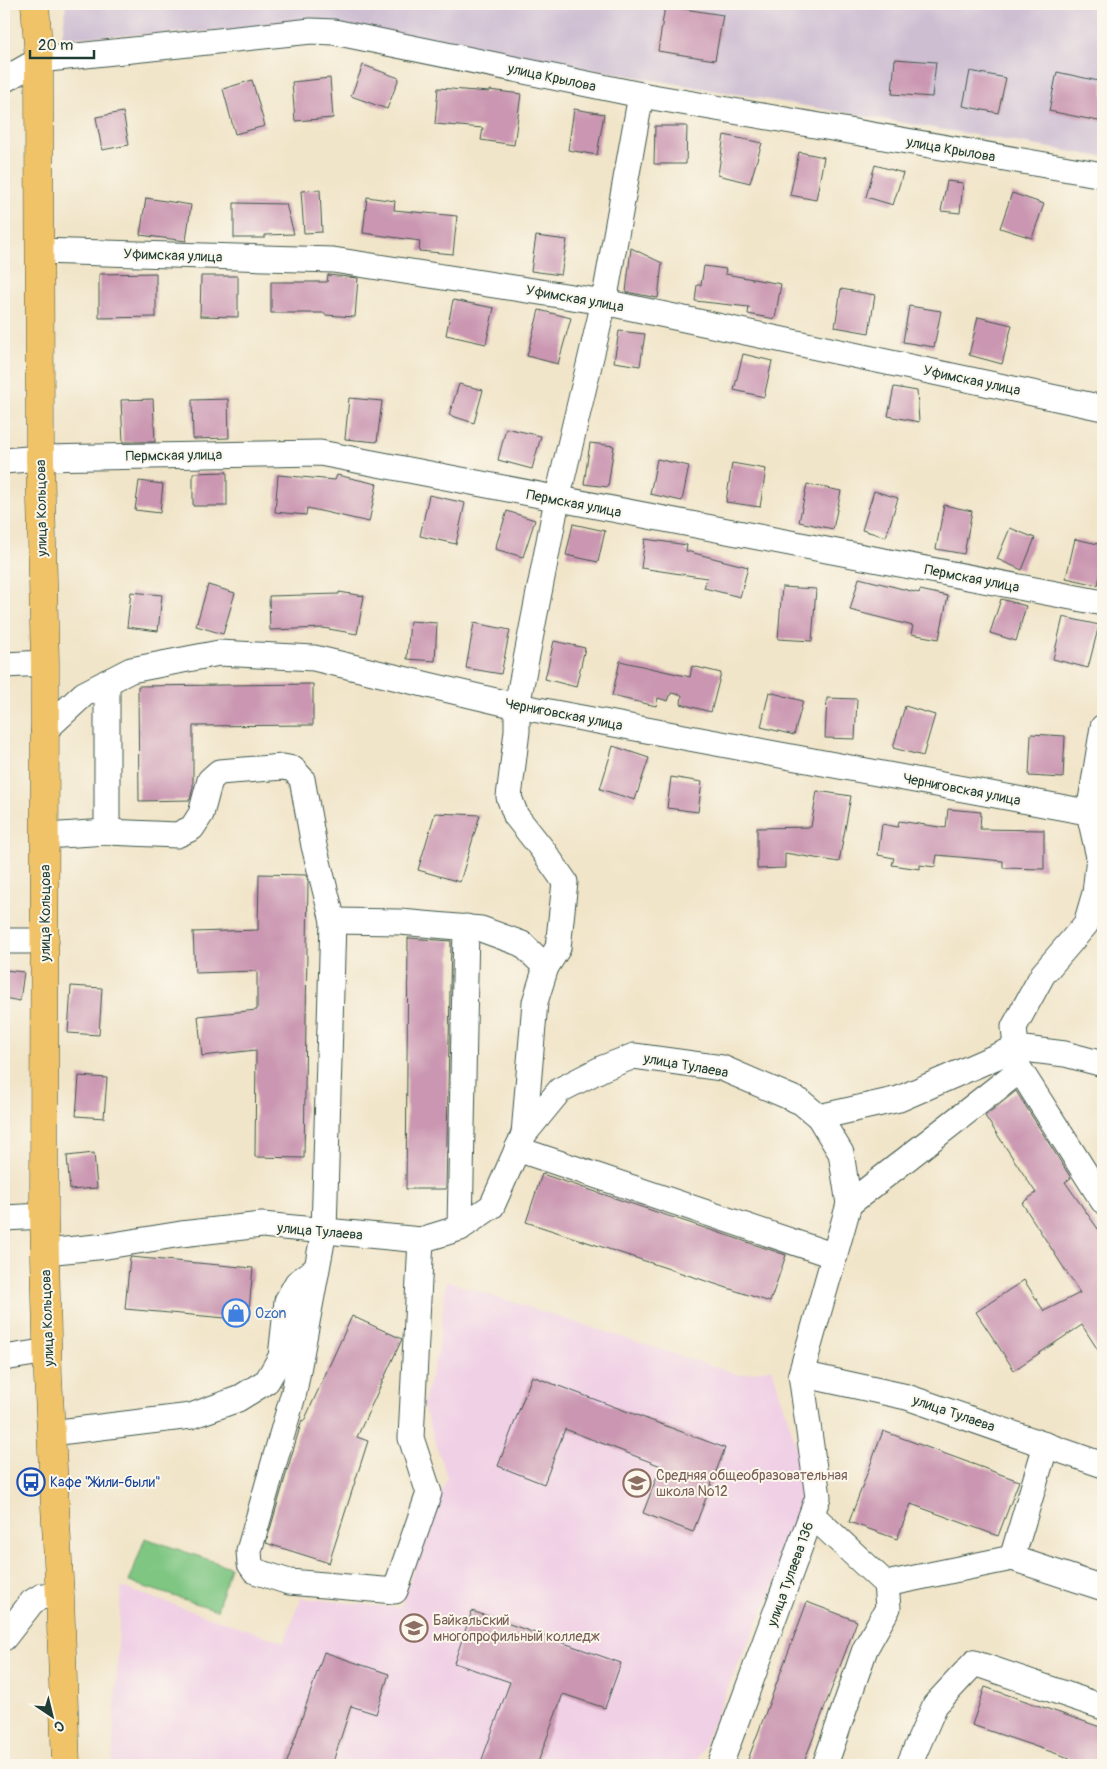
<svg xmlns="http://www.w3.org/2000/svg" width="1107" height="1769" viewBox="0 0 1107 1769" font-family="Pangolin,sans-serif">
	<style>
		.built { fill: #f0d0e5 }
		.industrial { fill: #cebed2 }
		.green { fill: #7ec682; stroke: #4e825b }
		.building { fill: #ca96b1 }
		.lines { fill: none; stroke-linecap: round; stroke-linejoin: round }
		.minor-casing { stroke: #3e564a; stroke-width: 27 }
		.major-casing { stroke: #3e564a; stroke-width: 29 }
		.minor { stroke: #fff; stroke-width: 25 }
		.major { stroke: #f1c369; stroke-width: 28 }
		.labels { text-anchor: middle; stroke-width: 4; stroke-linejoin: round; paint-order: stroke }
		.street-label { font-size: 14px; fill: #1f3d34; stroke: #fbf7ec }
		.shop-label { font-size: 14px; fill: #366cbe; stroke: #fbf7ec; text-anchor: start }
		.education-label { font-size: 14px; fill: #785e54; stroke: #fbf7ec; text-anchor: start }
		.transit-label { font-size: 14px; fill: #164399; stroke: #fbf7ec; text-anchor: start }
	</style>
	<rect width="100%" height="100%" fill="#fbf7ec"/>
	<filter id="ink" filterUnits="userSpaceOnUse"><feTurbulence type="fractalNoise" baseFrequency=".02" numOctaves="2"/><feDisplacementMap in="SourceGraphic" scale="10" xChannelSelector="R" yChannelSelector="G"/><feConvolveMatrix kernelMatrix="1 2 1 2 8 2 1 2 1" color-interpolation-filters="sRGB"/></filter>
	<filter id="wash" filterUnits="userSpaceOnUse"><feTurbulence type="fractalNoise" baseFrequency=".0096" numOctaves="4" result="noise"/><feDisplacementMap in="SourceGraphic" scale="20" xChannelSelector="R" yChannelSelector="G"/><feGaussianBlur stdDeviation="1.12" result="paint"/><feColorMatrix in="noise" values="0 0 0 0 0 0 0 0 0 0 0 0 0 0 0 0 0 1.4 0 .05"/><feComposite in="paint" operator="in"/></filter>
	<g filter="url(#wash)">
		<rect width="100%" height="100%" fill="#f1e5c9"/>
		<path class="built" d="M446 1281 740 1375 772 1368 806 1477 789 1553 728 1687 696 1765H112L121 1587 284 1642 301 1598 400 1608 447 1477 423 1405 439 1347Z"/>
		<path class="industrial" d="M66 4H1103V157L339 26 62 38Z"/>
		<path class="green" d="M145 1538 230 1567 217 1610 129 1582Z"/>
		<g id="blocks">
			<g class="building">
				<path d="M665 6 723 15 715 60 658 51Z"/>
				<path d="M895 59 936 62 932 97 892 94Z"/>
				<path d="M363 65 399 78 387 109 351 96Z"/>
				<path d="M970 71 1006 78 998 113 963 106Z"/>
				<path d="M1057 72 1103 82V122L1049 111Z"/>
				<path d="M330 78 333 118 295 121 292 82Z"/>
				<path d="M252 80 265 126 235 134 223 89Z"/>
				<path d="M438 88 489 92V90L521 94 514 145 481 140 483 128 435 124Z"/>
				<path d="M574 109 604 114 597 155 568 150Z"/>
				<path d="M123 112 129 145 102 150 96 117Z"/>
				<path d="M655 126H687L686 164H654Z"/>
				<path d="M724 135 762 143 750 183 718 175Z"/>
				<path d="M799 152 824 157 816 200 790 195Z"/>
				<path d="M875 165 903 173 893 205 866 197Z"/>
				<path d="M947 181 963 183 960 213 941 211Z"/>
				<path d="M320 190 322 232 304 233 301 191Z"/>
				<path d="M1012 193 1044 204 1032 238 1000 228Z"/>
				<path d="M367 197 395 201 394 210 457 216 453 254 419 251 420 241 363 233Z"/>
				<path d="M146 198 191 205 186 241 140 235Z"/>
				<path d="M234 203 286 204 294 234 265 235V238H234Z"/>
				<path d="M536 236 567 240 561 275 531 271Z"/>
				<path d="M631 248 662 263 658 298 626 292Z"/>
				<path d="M704 266 726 269 725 274 781 284 775 319 748 314 749 307 695 301 697 285H701Z"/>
				<path d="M156 273V317L99 318V274Z"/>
				<path d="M328 275 358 278 355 317 325 315V313H271V282H327Z"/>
				<path d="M201 276H238V317L200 316Z"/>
				<path d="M841 289 875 295 869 333 835 327Z"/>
				<path d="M453 300 494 308 486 344 446 335Z"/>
				<path d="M909 306 941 311 934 347 903 342Z"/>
				<path d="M539 310 571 318 558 364 527 356Z"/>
				<path d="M978 317 1012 325 1002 364 969 355Z"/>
				<path d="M619 331 645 334 640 366 614 362Z"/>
				<path d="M743 354 772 361 764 397 734 390Z"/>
				<path d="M459 384 483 390 474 423 449 415Z"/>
				<path d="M894 387 917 391 919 422 888 416Z"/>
				<path d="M349 398 382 401 377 442 345 439Z"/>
				<path d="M153 399 155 442H123L121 400Z"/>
				<path d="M228 399 229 438 193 439 192 400Z"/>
				<path d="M506 428 541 436 532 469 498 460Z"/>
				<path d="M590 443 614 446 608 487 584 484Z"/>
				<path d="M657 459 689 466 682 501 650 494Z"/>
				<path d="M732 463 766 469 760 507 726 502Z"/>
				<path d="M227 472V506H193V473Z"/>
				<path d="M278 475 335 480 337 475 377 484 369 522 307 508 306 515 275 512Z"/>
				<path d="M139 481 163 484 160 513 135 510Z"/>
				<path d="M807 484 841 491 833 529 799 522Z"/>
				<path d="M874 491 898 498 886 537 862 530Z"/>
				<path d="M429 495 465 503 456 544 420 536Z"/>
				<path d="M944 505 972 511 964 554 936 549Z"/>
				<path d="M507 511 535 520 523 557 495 549Z"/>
				<path d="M573 524 605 531 598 562 566 555Z"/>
				<path d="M1010 528 1035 538 1022 570 997 559Z"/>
				<path d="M645 539 687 545 686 551 748 567 740 597 704 588 707 578 641 568Z"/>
				<path d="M1075 539 1103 545V563L1098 585 1066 578Z"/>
				<path d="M859 578 919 593 920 590 948 596 939 639 911 634 913 626 850 610Z"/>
				<path d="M208 585 235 593 223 634 196 626Z"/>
				<path d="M782 587 816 589 812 641 778 639Z"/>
				<path d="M131 592 162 595 158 631 127 627Z"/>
				<path d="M339 592 364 596 357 634 323 628 270 630 269 596 339 594Z"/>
				<path d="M1001 599 1026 606 1016 641 990 633Z"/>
				<path d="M1063 617 1099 625 1088 668 1053 659Z"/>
				<path d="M410 621 437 623 435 661 407 659Z"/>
				<path d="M474 623 510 630 501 674 466 668Z"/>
				<path d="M554 641 585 648 576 687 545 679Z"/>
				<path d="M620 661 690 677 692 666 721 673 711 712 681 704 682 695 671 693 668 701 658 698 656 706 612 696Z"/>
				<path d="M313 684V725L193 726V787L190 800 139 801 138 686Z"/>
				<path d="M769 692 803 701 794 735 761 727Z"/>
				<path d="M827 698 857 699 855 739 825 738Z"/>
				<path d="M905 706 935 715 923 756 893 748Z"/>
				<path d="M1031 734 1065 736 1063 778 1029 776Z"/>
				<path d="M613 746 649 758 635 800 600 789Z"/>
				<path d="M671 777 702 782 698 812 667 808Z"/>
				<path d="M817 791 851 796 839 862 785 853V868L757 869V828L811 827Z"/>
				<path d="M948 809 981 812 980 829 1044 830V869L1003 868V861L937 855 935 867 920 865V869L892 865 894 858 878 855 882 824 898 827 899 821 946 828Z"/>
				<path d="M435 813 480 815 460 882 418 870Z"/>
				<path d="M259 874 306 875 308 881 304 1158 255 1157 256 1050 202 1056 198 1016 257 1010V971L195 973 193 932 258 930Z"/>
				<path d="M408 938 451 941 446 1189H406Z"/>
				<path d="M4 970 24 972 20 1001 4 998Z"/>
				<path d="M71 986 102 988 99 1035 68 1033Z"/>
				<path d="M79 1076 107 1078 104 1118 76 1116Z"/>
				<path d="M1016 1091 1071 1178 1065 1182 1103 1236V1358L1082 1325 1014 1370 976 1312 1024 1280 1044 1311 1080 1293 1022 1203 1036 1193 985 1116Z"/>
				<path d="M94 1153 97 1188 70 1190 67 1156Z"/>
				<path d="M542 1174 786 1255 770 1302 526 1222Z"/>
				<path d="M130 1257 253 1268 248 1320 125 1309Z"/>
				<path d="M352 1316 402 1339 357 1437 368 1441 329 1563 266 1543 302 1420 304 1421Z"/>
				<path d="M532 1376 725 1448 693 1532 643 1513 661 1466 565 1429 544 1484 498 1466Z"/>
				<path d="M883 1431 1019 1481 998 1536 911 1504 897 1539 849 1522Z"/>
				<path d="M807 1602 857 1621 803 1765H746Z"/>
				<path d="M472 1611 621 1663 605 1708 563 1694 537 1765H480L510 1682 454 1663Z"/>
				<path d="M324 1652 389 1674 376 1714 351 1706 332 1765H286Z"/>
				<path d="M985 1687 1103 1728V1765H1090L972 1725Z"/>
			</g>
		</g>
	</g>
	<g filter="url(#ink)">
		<use href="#blocks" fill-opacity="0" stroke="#3e564a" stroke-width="1"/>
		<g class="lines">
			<g class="minor-casing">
				<g id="minor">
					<path d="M4 80 39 60 311 31 334 32 641 95 1103 175"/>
					<path d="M39 251 333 260 604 302 1103 408"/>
					<path d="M4 461 40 458 320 453 1103 603"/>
					<path d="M4 665 45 663"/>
					<path d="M44 731 84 694 131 670 219 653 314 658 517 706 1103 815"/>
					<path d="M107 832V682"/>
					<path d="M45 836 107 832 177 835 192 828 201 814 210 780 219 772 283 767 293 769 302 779 314 846 333 921 324 1231 294 1392 249 1551 250 1564 255 1571 289 1582 395 1591 429 1493 411 1438 421 1240"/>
					<path d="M333 921 400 922 481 929 522 944 546 967"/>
					<path d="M4 941H46"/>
					<path d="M1016 1048 1014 1027 1043 974 1086 924 1095 893 1099 857 1089 813 1103 727"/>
					<path d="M819 1117 899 1099 1016 1048 1065 1054 1103 1064"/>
					<path d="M524 1134 535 1002 546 967 558 948 565 882 542 849 516 816 509 797 517 731V706L557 500 604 302 641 95"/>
					<path d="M517 1149 835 1256"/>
					<path d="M849 1204 1020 1070 1103 1201"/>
					<path d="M4 1218 44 1216"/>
					<path d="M460 1228 466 927"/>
					<path d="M45 1252 107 1246 181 1234 262 1225 421 1240 460 1228 492 1206 524 1134 560 1090 603 1068 634 1056 722 1068 801 1102 819 1117 841 1153 849 1204 801 1374 818 1497 720 1765"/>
					<path d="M4 1358 48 1351"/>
					<path d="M801 1374 907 1397 1103 1465"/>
					<path d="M51 1433 191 1416 238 1399 267 1381 281 1357 287 1301 297 1283 316 1269"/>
					<path d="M812 1515 886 1584 888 1608 865 1649 825 1765"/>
					<path d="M1012 1558 1046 1445"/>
					<path d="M886 1584 1012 1558 1103 1588"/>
					<path d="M4 1638 32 1602 42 1596 60 1597"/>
					<path d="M909 1765 935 1705 974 1663 1103 1707"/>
				</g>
			</g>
			<g class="major-casing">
				<path id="major" d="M35 4 39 60 40 458 45 663 44 1216 48 1377 60 1597 66 1765"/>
			</g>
			<use href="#minor" class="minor"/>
			<use href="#major" class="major"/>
		</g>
	</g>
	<defs>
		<g id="shop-ring" transform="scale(1.4375)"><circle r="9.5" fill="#fbf7ec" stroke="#3f7fe0" stroke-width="1.5"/><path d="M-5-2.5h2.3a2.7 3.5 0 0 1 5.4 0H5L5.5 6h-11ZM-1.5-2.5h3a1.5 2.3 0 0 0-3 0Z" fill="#3f7fe0"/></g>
		<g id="bus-ring" transform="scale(1.4375)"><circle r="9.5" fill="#fbf7ec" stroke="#1a4fb4" stroke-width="1.5"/><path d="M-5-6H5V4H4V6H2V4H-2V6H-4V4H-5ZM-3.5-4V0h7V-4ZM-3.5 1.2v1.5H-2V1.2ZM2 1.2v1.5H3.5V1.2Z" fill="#1a4fb4"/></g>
		<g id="school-ring" transform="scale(1.4375)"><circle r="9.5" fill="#fbf7ec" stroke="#8d6e63" stroke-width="1.5"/><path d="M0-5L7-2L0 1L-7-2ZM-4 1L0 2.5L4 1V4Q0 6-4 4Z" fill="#8d6e63"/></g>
		<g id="university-ring" transform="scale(1.4375)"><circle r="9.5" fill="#fbf7ec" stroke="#8d6e63" stroke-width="1.5"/><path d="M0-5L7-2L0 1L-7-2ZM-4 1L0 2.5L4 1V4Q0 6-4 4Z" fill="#8d6e63"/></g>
	</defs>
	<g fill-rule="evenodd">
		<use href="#shop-ring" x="236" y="1313"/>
		<use href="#bus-ring" x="31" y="1482"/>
		<use href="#school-ring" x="637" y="1483"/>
		<use href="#university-ring" x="414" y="1628"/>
	</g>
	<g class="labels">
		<g class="street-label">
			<text transform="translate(552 77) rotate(12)" y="5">улица Крылова</text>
			<text transform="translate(951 149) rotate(10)" y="5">улица Крылова</text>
			<text transform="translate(173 255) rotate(2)" y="5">Уфимская улица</text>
			<text transform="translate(575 298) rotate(10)" y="5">Уфимская улица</text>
			<text transform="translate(972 380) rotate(12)" y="5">Уфимская улица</text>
			<text transform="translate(174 455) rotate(-1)" y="5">Пермская улица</text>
			<text transform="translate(574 503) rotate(11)" y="5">Пермская улица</text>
			<text transform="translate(41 508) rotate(-91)" y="5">улица Кольцова</text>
			<text transform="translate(972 578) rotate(11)" y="5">Пермская улица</text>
			<text transform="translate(564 714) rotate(11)" y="5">Черниговская улица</text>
			<text transform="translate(962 789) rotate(11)" y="5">Черниговская улица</text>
			<text transform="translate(45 913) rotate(-90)" y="5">улица Кольцова</text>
			<text transform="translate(686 1065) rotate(10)" y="5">улица Тулаева</text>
			<text transform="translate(320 1231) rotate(5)" y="5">улица Тулаева</text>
			<text transform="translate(47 1318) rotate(-92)" y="5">улица Кольцова</text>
			<text transform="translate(954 1413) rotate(19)" y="5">улица Тулаева</text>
			<text transform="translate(790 1574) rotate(-70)" y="5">улица Тулаева 136</text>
		</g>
		<g class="shop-label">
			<text x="255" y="1318">Ozon</text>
		</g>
		<g class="education-label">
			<text x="656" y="1480">Средняя общеобразовательная<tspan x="656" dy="16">школа №12</tspan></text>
			<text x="433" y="1625">Байкальский<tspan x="433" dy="16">многопрофильный колледж</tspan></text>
		</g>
		<g class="transit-label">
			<text x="50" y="1487">Кафе "Жили-были"</text>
		</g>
	</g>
	<rect width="1107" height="1769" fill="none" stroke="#fbf7ec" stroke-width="20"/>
	<g transform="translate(52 1716) rotate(145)" stroke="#fbf7ec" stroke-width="4" paint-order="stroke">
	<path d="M0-4L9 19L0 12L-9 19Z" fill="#1f3d34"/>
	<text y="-8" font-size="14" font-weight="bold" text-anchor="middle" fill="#1f3d34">С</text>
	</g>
	<path d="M30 50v8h64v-8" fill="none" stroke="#1f3d34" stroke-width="2.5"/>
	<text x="38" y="50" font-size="15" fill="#1f3d34" stroke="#fbf7ec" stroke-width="4" paint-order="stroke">20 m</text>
</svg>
